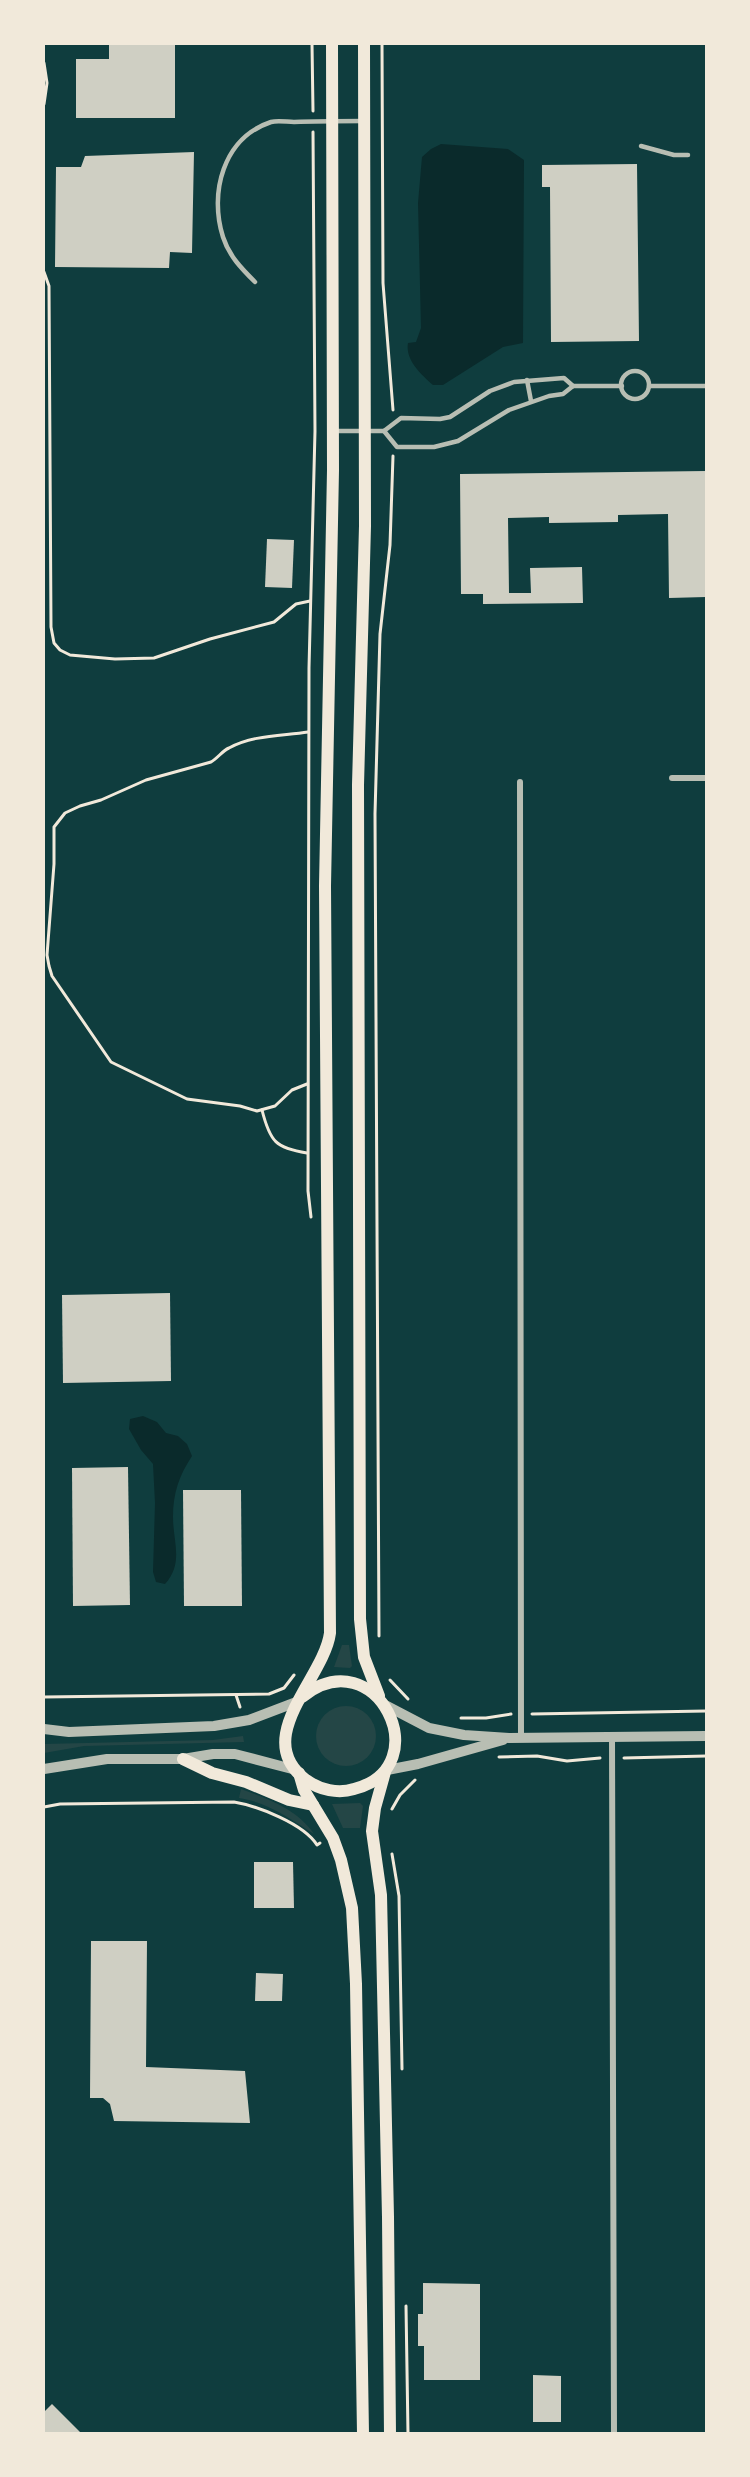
<svg xmlns="http://www.w3.org/2000/svg" width="750" height="2477" viewBox="0 0 750 2477" font-family="'Fira Sans',sans-serif">
	<style>
		.green { fill: #244646 }
		.water { fill: #0a2a2b }
		.building { fill: #cfcfc3 }
		.lines { fill: none; stroke-linecap: round; stroke-linejoin: round }
		.path { stroke: #f1e9da; stroke-width: 3 }
		.service { stroke: #b8beb3; stroke-width: 4.5 }
		.minor { stroke: #b8beb3; stroke-width: 6 }
		.tertiary { stroke: #b8beb3; stroke-width: 10 }
		.secondary { stroke: #f1e9da; stroke-width: 12 }
	</style>
	<rect width="100%" height="100%" fill="#0f3d3e"/>
	<g class="green">
		<path d="M342 1645H349L352 1666 350 1668 334 1667Z"/>
		<circle cx="346" cy="1736" r="30"/>
		<path d="M243 1736 244 1742 84 1746 44 1753V1744L213 1740Z"/>
		<path d="M241 1789C268 1799 297 1809 314 1834 291 1819 267 1802 239 1798Z"/>
		<path d="M360 1803 363 1806 360 1828H343L332 1804Z"/>
	</g>
	<g class="water">
		<path d="M441 144 508 149 524 160 523 343 503 347 443 385H433C421 374 405 360 408 343L416 342 421 328 418 203 422 157 431 149Z"/>
		<path d="M143 1416 157 1422 166 1433 178 1436 187 1444 192 1456C179 1476 173 1493 173 1517 173 1542 184 1563 165 1584L156 1582 153 1572 155 1503 153 1464 141 1450 129 1429 130 1419Z"/>
	</g>
	<g class="building">
		<path d="M109 44H175V118H76V59H109Z"/>
		<path d="M194 152 192 253 170 252 169 268 55 267 56 167H81L85 156Z"/>
		<path d="M637 164 639 341 551 342 550 187H542V165Z"/>
		<path d="M706 471V597L669 598 668 514 618 515V522L549 523V517L508 518 509 593H531L530 568 582 567 583 603 483 604V594H461L460 474Z"/>
		<path d="M267 539 294 540 292 588 265 587Z"/>
		<path d="M170 1293 171 1381 63 1383 62 1295Z"/>
		<path d="M128 1467 130 1605 73 1606 72 1468Z"/>
		<path d="M183 1490H241L242 1606H184Z"/>
		<path d="M254 1862H293L294 1908H254Z"/>
		<path d="M91 1941H147L146 2067 245 2071 250 2123 114 2121 110 2104 103 2098H90Z"/>
		<path d="M256 1973 283 1974 282 2001H255Z"/>
		<path d="M423 2283 480 2284V2380H424V2346H418V2314H423Z"/>
		<path d="M533 2375 561 2376V2422H533Z"/>
		<path d="M52 2404 82 2434H44V2412Z"/>
	</g>
	<g class="lines">
		<g class="path">
			<path d="M312 44 313 111"/>
			<path d="M382 44 383 283 393 410"/>
			<path d="M44 63 47 83 44 104"/>
			<path d="M44 272 49 286 51 627 54 643 60 650 70 655 115 659 154 658 210 639 274 622 296 604 310 601"/>
			<path d="M307 1084 292 1090 275 1106 257 1111 240 1106 187 1099 111 1062 52 976 49 966 47 955 54 864V827L65 813 80 806 101 800 146 780 211 762C218 758 222 751 229 748 253 735 281 736 308 732"/>
			<path d="M262 1110C270 1142 276 1148 307 1153"/>
			<path d="M311 1217 308 1191 309 668 315 431 313 132"/>
			<path d="M379 1636 375 814 380 634 390 545 393 456"/>
			<path d="M390 1680 408 1699"/>
			<path d="M236 1695 240 1707"/>
			<path d="M44 1697 269 1694 284 1688 294 1675"/>
			<path d="M532 1714 706 1711"/>
			<path d="M461 1718H486L511 1714"/>
			<path d="M499 1757 537 1756 567 1761 600 1758"/>
			<path d="M624 1758 706 1756"/>
			<path d="M44 1807 60 1804 234 1802C258 1806 304 1824 317 1845L320 1843"/>
			<path d="M392 1809 400 1795 415 1780"/>
			<path d="M392 1854 399 1896 402 2069"/>
			<path d="M406 2306 408 2434"/>
		</g>
		<g class="service">
			<path d="M641 146 674 155H688"/>
			<path d="M255 282C242 269 229 256 223 237 209 193 223 138 271 122 278 120 287 122 294 122 317 121 341 121 364 121"/>
			<circle cx="635" cy="385" r="14"/>
			<path d="M527 380 531 401"/>
			<path d="M649 386H706"/>
			<path d="M335 431H384L401 418 440 419 450 417 490 391 514 382 564 378 573 386"/>
			<path d="M384 431 397 447H434L458 441 509 410 549 396 563 394 573 386H622"/>
		</g>
		<g class="minor">
			<path d="M672 778H706"/>
			<path d="M520 782 521 1738"/>
			<path d="M612 1737 614 2434"/>
		</g>
		<g class="tertiary">
			<path d="M385 1705 429 1728 464 1735 509 1738 706 1736"/>
			<path d="M44 1729 69 1732 214 1726 249 1720 299 1701"/>
			<path d="M44 1769 107 1759H183L213 1754H235L296 1770"/>
			<path d="M387 1770 418 1764 503 1740"/>
		</g>
		<g class="secondary">
			<path d="M364 44 365 526 358 785 360 1619 364 1657 379 1696"/>
			<path d="M302 1697C376 1637 440 1767 354 1789 338 1794 320 1790 306 1780 250 1738 324 1679 330 1633L325 886 333 470 332 44"/>
			<path d="M183 1759 212 1773 246 1782 289 1800 313 1805"/>
			<path d="M385 1772 375 1808 372 1831 381 1895 388 2217 390 2434"/>
			<path d="M299 1773 304 1790 333 1838 341 1860 352 1908 356 1984 363 2434"/>
		</g>
	</g>
	<rect width="750" height="2477" fill="none" stroke="#f1e9da" stroke-width="90"/>
</svg>
